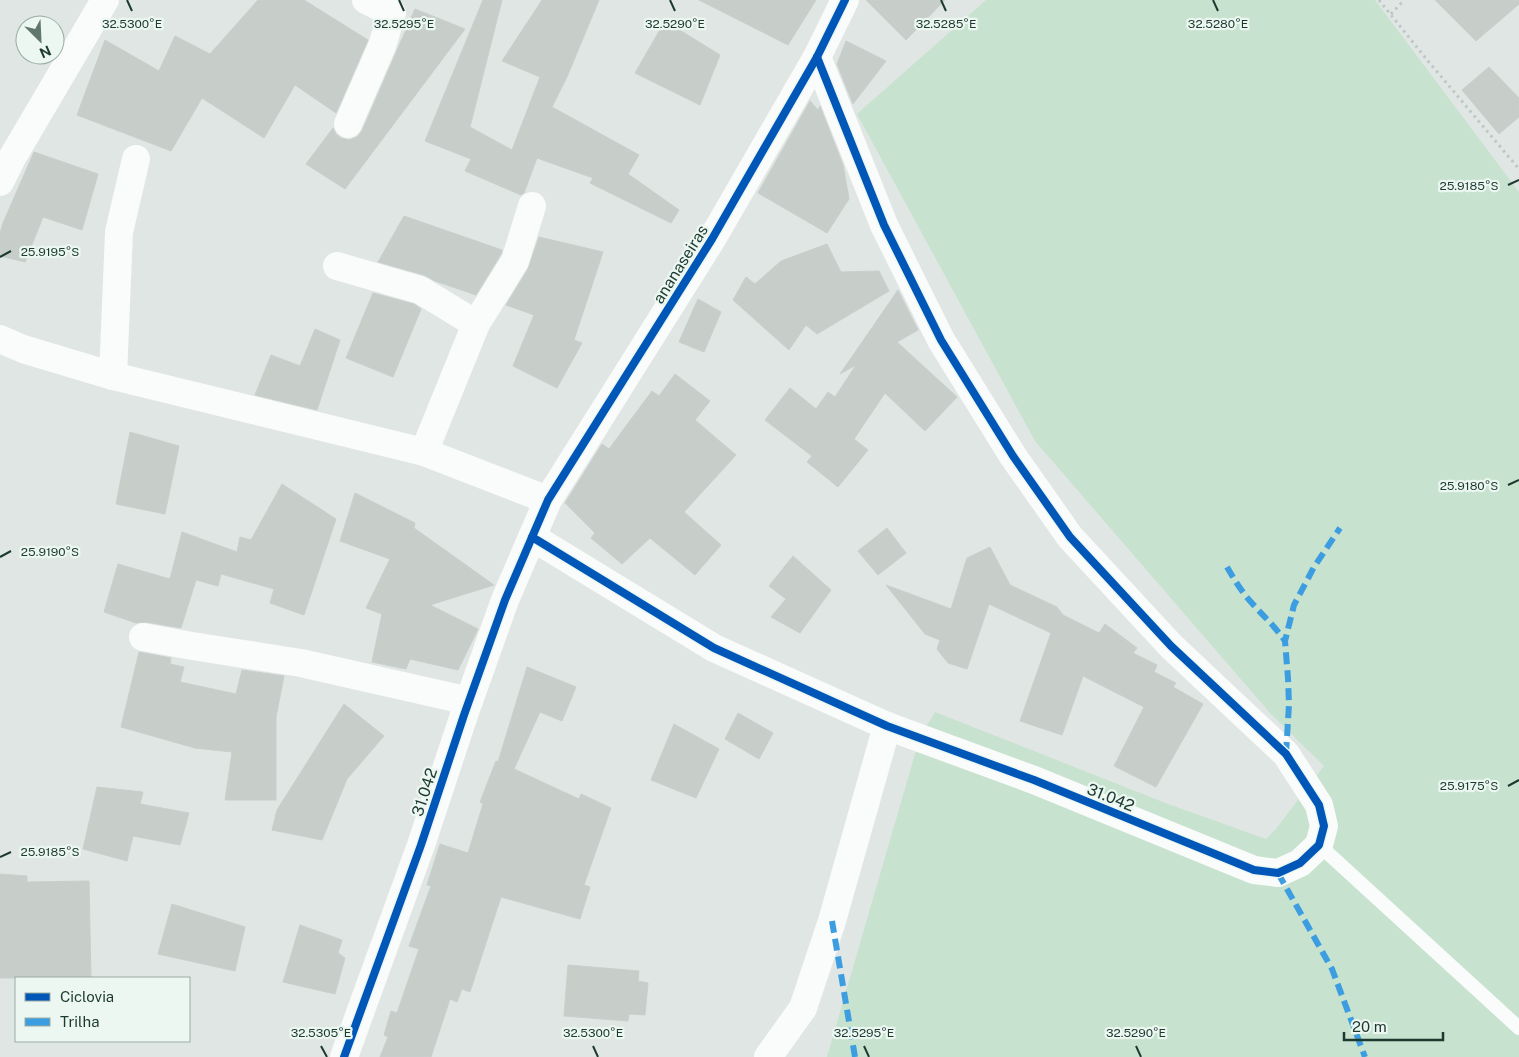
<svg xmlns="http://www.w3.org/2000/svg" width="1519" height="1057" viewBox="0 0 1519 1057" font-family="'Public Sans',sans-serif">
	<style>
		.green { fill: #c7e2ce }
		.building { fill: #c7ceca; stroke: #c8cfcc }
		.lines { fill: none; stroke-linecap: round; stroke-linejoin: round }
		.path { stroke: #bdc8c5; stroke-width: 3; stroke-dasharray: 2.5 4; stroke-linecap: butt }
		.lane { stroke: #fafbfb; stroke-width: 14 }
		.street { stroke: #fafbfb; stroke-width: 28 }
		.quiet { stroke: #3c9ee1; stroke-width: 6; stroke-dasharray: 12 6; stroke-linecap: butt }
		.cycleway-casing { stroke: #ecf7f1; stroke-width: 11 }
		.cycleway { stroke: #0057b8; stroke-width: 8 }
		.ticks { fill: none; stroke: #1d3a31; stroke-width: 2 }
		.labels { text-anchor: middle; stroke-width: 4.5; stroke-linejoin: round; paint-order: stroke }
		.street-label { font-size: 16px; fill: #1d3a31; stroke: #ecf7f1 }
		.ticks-label { font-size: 12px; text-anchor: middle; fill: #1d3a31; stroke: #ecf7f1; stroke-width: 4.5; stroke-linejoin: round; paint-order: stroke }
	</style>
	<rect width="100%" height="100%" fill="#e0e6e3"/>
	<path class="green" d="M986 0H1375L1519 192V1057H827L920 737 935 712 1168 804 1266 839 1276 829 1324 766 1271 714 1035 441 857 114Z"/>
	<g class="building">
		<path d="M258 0H304L368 40 336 113 295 85 264 138 202 98 171 151 77 115 105 40 159 71 175 36 210 54Z"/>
		<path d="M483 0H502L470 127 512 150 540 77 502 61 542 0H599L567 77 552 107 639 155 628 174 679 210 671 223 590 183 593 178 537 158 524 193 521 195 465 171 471 159 425 141Z"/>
		<path d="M699 0H816L788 45Z"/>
		<path d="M866 0H945L906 40Z"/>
		<path d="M1435 0H1519V4L1476 41Z"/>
		<path d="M415 9 465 29 345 189 306 164 333 128 336 134 341 138 349 140 357 137 362 131Z"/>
		<path d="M665 21 720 55 700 105 635 73Z"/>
		<path d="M846 41 886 61 853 104 837 64Z"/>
		<path d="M1489 67 1519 98V117L1499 134 1462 90Z"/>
		<path d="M810 101 818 110 820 106 843 165 849 199 827 233 758 193Z"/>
		<path d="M34 152 98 174 82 230 43 217 25 262 0 256V233L3 223Z"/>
		<path d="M404 216 502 250 501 254 476 295 435 281 424 275 378 262Z"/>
		<path d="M539 237 603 252 574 340 582 343 557 388 513 366 534 315 506 305 528 269Z"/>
		<path d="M827 244 841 272 879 271 889 291 817 334 806 325 789 350 733 300 746 277 755 284 781 261Z"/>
		<path d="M898 290 918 330 897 342 957 397 925 431 885 393 854 439 868 450 838 487 807 462 812 456 765 420 790 388 816 409 828 392 835 397 856 365 840 374Z"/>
		<path d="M373 293 414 304 421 309 393 377 346 358Z"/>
		<path d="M698 299 721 312 704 352 679 342Z"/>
		<path d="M315 329 340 340 317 410 255 395 271 355 300 366Z"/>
		<path d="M675 374 710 401 695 420 736 455 684 512 721 545 695 575 650 538 622 564 591 538 595 533 565 503 602 444 609 449 652 391 659 396Z"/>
		<path d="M130 432 179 446 165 514 116 504Z"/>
		<path d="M282 484 336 519 304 615 270 603 274 589 221 574 218 586 196 580 181 628 146 622 136 623 104 612 118 564 170 579 182 532 237 552 240 537 251 540Z"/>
		<path d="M355 493 415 523 414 528 494 585 430 605 478 629 458 670 410 659 406 669 372 662 382 614 366 608 390 559 340 541Z"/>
		<path d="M887 528 906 553 878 575 858 551Z"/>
		<path d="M990 547 1010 585 1057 607 1063 615 1099 633 1105 624 1137 648 1133 653 1157 665 1154 672 1176 683 1173 687 1203 704 1156 787 1114 766 1144 707 1083 676 1062 735 1020 721 1051 633 989 604 967 669 948 663 937 649 940 640 925 634 886 585 951 609 967 558Z"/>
		<path d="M793 556 831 590 800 633 771 617 786 599 769 586Z"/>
		<path d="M139 652 171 658 170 664 184 667 180 682 236 694 242 670 284 676 276 717V800H225L232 752 195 748 121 727Z"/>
		<path d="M527 667 576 687 562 721 540 712 514 769 579 799 581 794 611 808 584 885 590 887 580 919 501 897 470 992 462 989 457 1002 450 999 431 1057H380L388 1037 384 1035 391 1011 397 1013 419 949 409 946 431 886 427 885 440 844 468 853 483 804 480 802 496 761 498 762Z"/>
		<path d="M344 704 384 736 347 779 322 840 272 830 277 810Z"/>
		<path d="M738 713 773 733 759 759 725 739Z"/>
		<path d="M674 724 719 749 696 798 651 780Z"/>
		<path d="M97 787 143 792 140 804 189 813 180 845 133 836 127 861 83 849Z"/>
		<path d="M0 874 27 876V882L89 881 91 978H0Z"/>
		<path d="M172 904 245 927 235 971 158 954Z"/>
		<path d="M300 925 342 940 338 953 345 958 335 994 283 982Z"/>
		<path d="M568 965 639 971 638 981 648 983 645 1015 629 1014 628 1021 564 1016Z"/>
	</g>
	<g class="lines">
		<g class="path">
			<path d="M1379 0 1428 61 1519 169"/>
			<path d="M1391 14 1404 0"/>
		</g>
		<path class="lane" d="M1319 845 1519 1028"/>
		<g class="street">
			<path d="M348 124 382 46 392 13 366 0"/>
			<path d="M0 182 12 158 105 0"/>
			<path d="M337 266 420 290 476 324 424 452"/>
			<path d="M476 324 515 261 532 206"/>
			<path d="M0 339 23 349 113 376 424 452 548 500"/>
			<path d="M113 376 119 232 136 159"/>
			<path d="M532 537 714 648 887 726 1034 780 1254 870 1278 873 1300 863 1319 845 1324 826 1319 805 1286 754 1171 646 1070 537 1013 456 941 340 884 225 817 57"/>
			<path d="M143 637 192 646 301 663 469 701"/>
			<path d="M344 1057 421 845 464 715 505 600 548 500 712 239 817 57 845 0"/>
			<path d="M768 1057 803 1008 832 921 887 726"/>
		</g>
		<g class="quiet">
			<path d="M1227 567C1234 579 1241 591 1251 602 1263 616 1274 625 1285 641"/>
			<path d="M1286 754 1289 704 1288 678 1285 641 1294 605 1314 567 1340 528"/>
			<path d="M1278 873 1332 969 1365 1057"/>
			<path d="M832 921 855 1057"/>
		</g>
		<g class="cycleway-casing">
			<g id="cycleway">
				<path d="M532 537 714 648 887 726 1034 780 1254 870 1278 873 1300 863 1319 845 1324 826 1319 805 1286 754 1171 646 1070 537 1013 456 941 340 884 225 817 57"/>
				<path d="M344 1057 421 845 464 715 505 600 548 500 712 239 817 57 845 0"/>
			</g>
		</g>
		<use href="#cycleway" class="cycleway"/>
	</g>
	<path class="ticks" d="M127 0 132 11M399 0 404 11M670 0 675 11M941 0 946 11M1213 0 1218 11M1508 185 1519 180M0 257 11 251M1508 485 1519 480M0 557 11 551M1508 786 1519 780M0 857 11 852M321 1046 327 1057M593 1046 598 1057M864 1046 869 1057M1136 1046 1141 1057"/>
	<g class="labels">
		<g class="street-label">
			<text transform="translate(680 264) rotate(-58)" y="6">ananaseiras</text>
			<text transform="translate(424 792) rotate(-72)" y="6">31.042</text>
			<text transform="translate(1111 797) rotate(22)" y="6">31.042</text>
		</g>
	</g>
	<g class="ticks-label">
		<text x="132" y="28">32.5300°E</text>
		<text x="404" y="28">32.5295°E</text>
		<text x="675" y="28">32.5290°E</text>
		<text x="946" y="28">32.5285°E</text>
		<text x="1218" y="28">32.5280°E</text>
		<text x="1469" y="190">25.9185°S</text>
		<text x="50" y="256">25.9195°S</text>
		<text x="1469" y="490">25.9180°S</text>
		<text x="50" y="556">25.9190°S</text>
		<text x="1469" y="790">25.9175°S</text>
		<text x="50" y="856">25.9185°S</text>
		<text x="321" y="1037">32.5305°E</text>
		<text x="593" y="1037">32.5300°E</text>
		<text x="864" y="1037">32.5295°E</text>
		<text x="1136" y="1037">32.5290°E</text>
	</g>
	<rect x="15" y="977" width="175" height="65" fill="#ecf7f1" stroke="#99aba4"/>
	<rect x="25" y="993" width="25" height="8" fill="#0057b8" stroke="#99aba4"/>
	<text x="60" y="1002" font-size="15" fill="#1d3a31">Ciclovia</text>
	<rect x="25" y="1018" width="25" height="8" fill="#3c9ee1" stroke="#99aba4"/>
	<text x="60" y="1027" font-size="15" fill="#1d3a31">Trilha</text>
	<g transform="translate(40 40) rotate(156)"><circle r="24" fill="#ecf7f1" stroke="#99aba4"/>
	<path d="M0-4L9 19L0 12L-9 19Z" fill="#61766f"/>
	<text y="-8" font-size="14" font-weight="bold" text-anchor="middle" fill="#1d3a31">N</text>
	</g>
	<path d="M1344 1032v8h99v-8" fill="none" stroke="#1d3a31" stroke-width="2.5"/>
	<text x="1352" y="1032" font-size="15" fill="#1d3a31" stroke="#ecf7f1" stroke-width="4" paint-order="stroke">20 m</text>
</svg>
